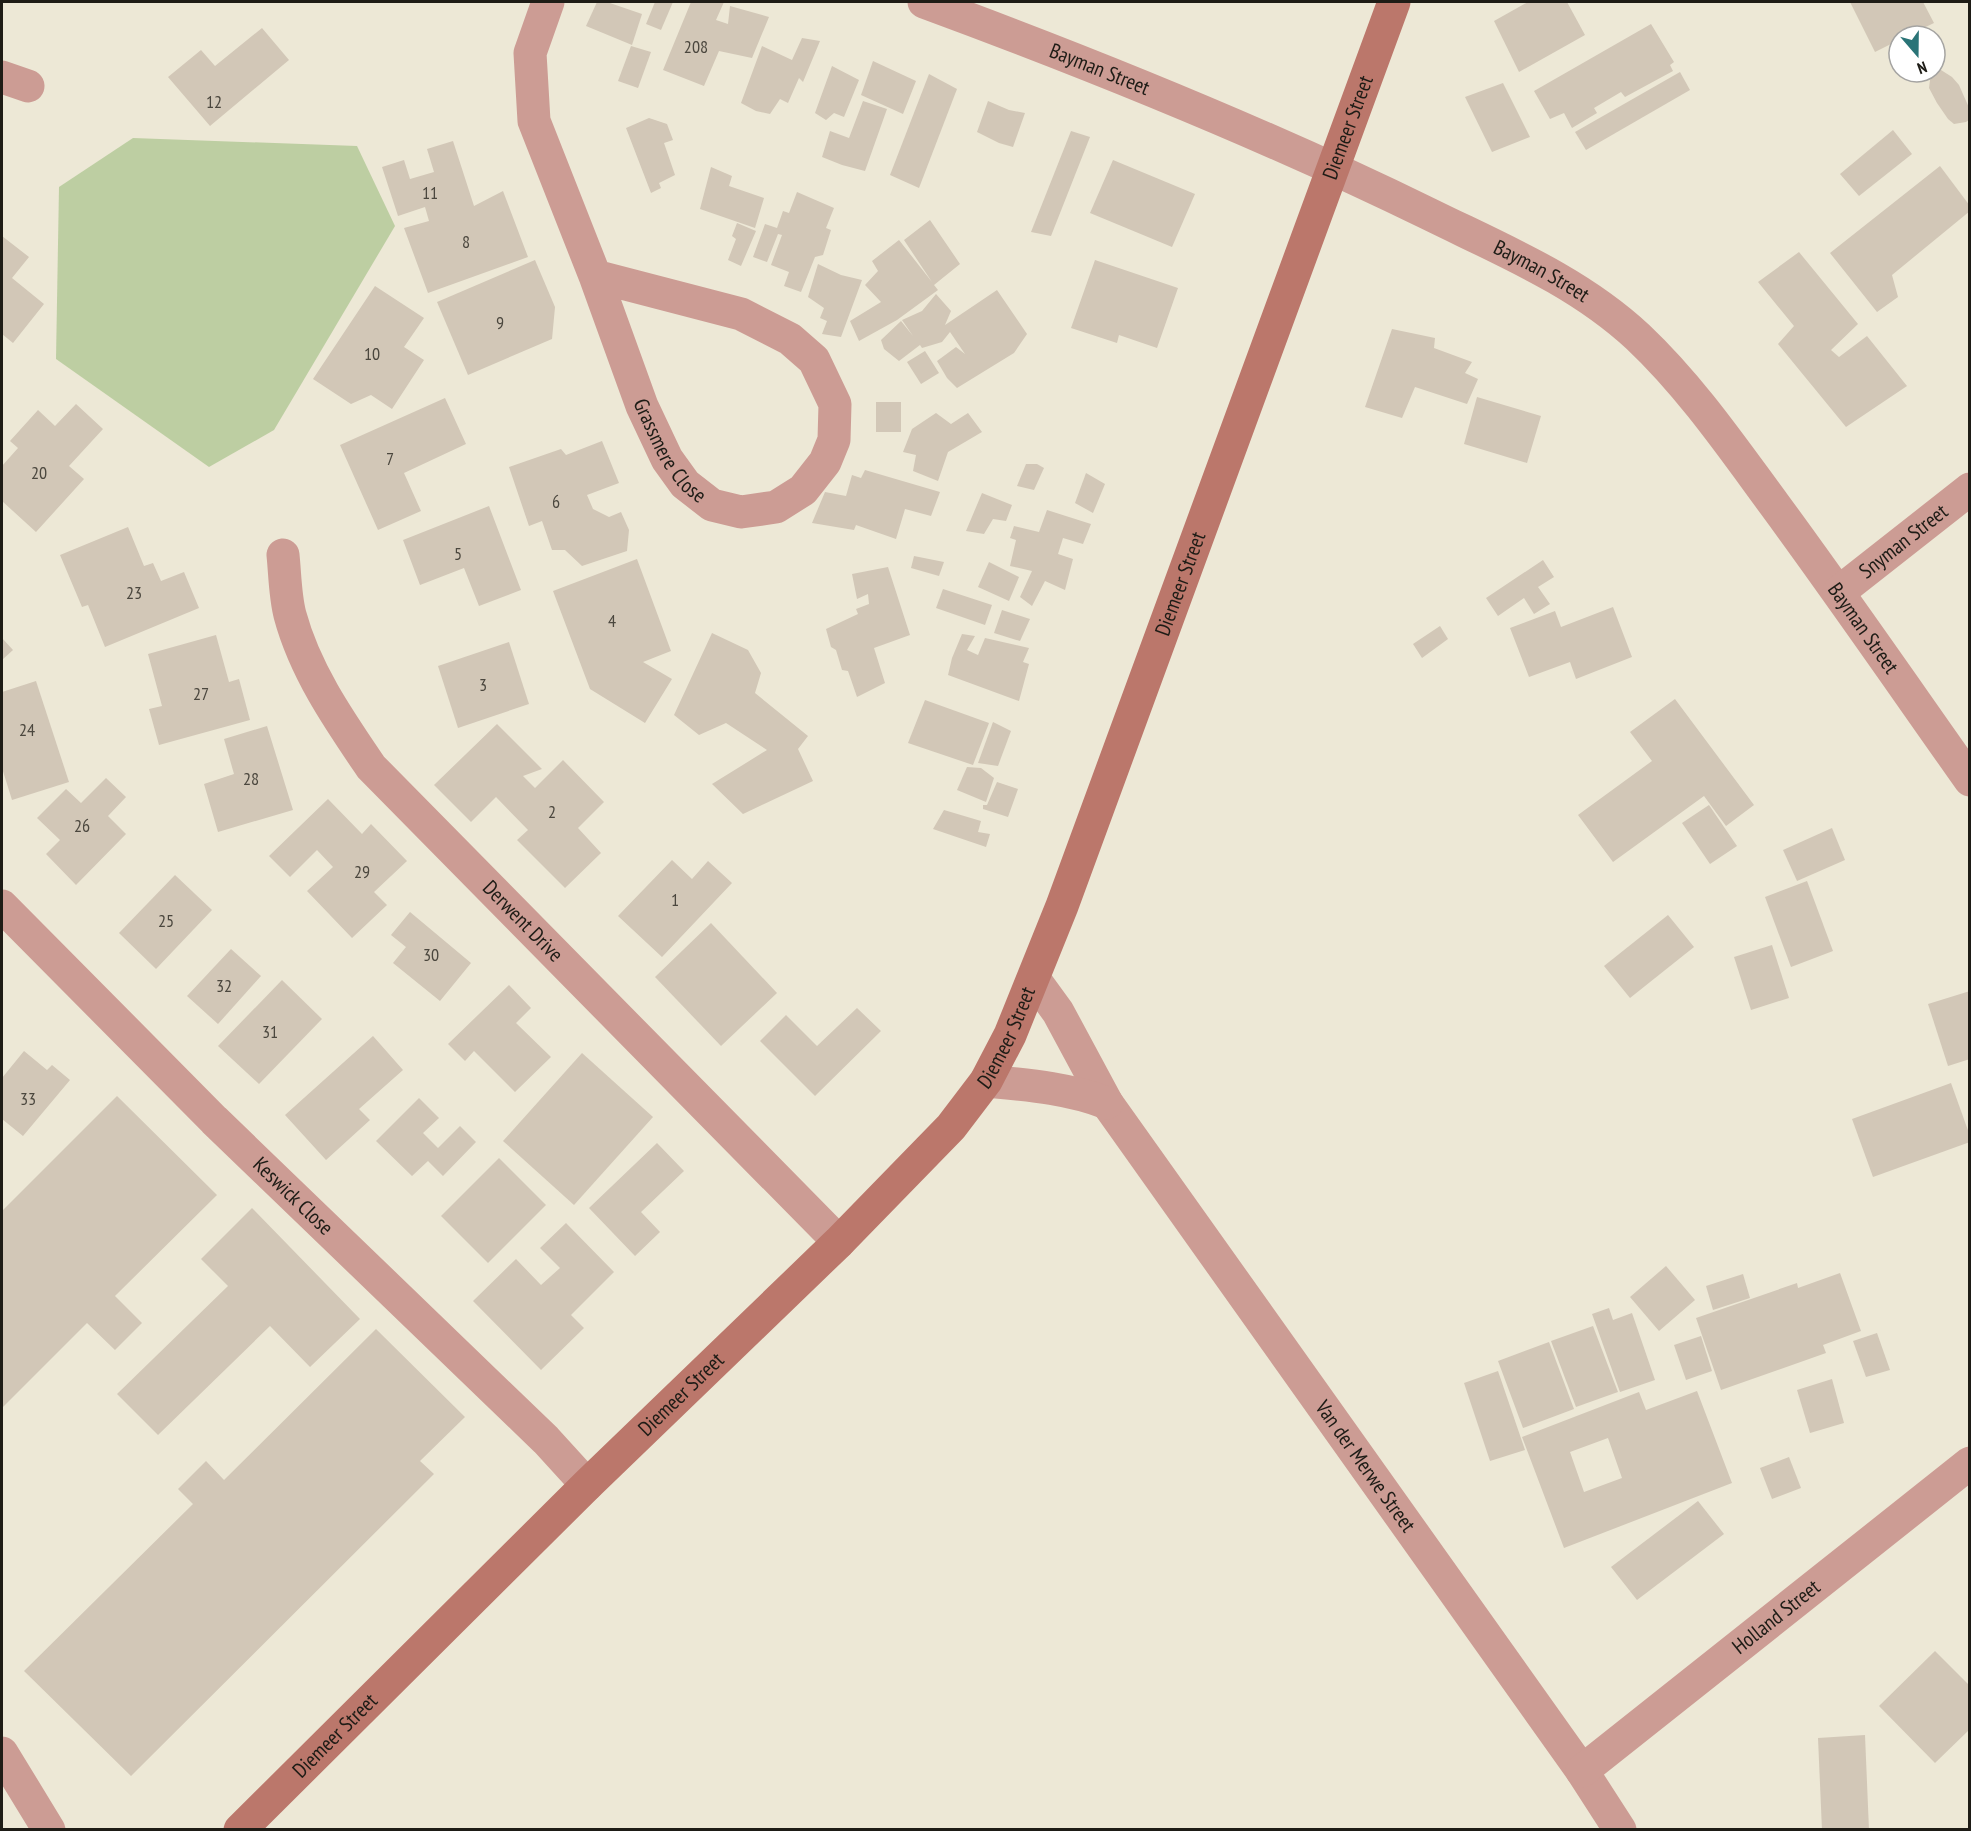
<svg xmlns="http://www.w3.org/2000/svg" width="1971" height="1831" viewBox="0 0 1971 1831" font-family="'PT Sans Narrow',sans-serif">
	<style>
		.green { fill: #bdcea2 }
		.building { fill: #d2c7b7; fill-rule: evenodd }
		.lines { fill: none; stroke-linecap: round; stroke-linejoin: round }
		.street { stroke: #cc9c94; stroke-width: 33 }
		.secondary { stroke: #bb776b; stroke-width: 33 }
		.labels { text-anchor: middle; stroke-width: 4.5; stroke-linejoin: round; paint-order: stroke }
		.number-label { font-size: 18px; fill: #4b473e }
		.street-label { font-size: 21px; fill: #1e1c16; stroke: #fff }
	</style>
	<rect width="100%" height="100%" fill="#ede8d6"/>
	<path class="green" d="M133 138 357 146 395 226 274 430 209 467 56 359 59 187Z"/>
	<g class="building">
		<path d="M597 2H607L642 14 632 45 586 26Z"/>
		<path d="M655 2H673L661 30 646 24Z"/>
		<path d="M691 2H724L716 20 728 24 730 6 769 17 752 58 719 51 704 86 663 70Z"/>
		<path d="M1528 2H1567L1585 35 1519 72 1494 21Z"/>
		<path d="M1850 2H1923L1934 23 1907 36H1899V40L1875 52Z"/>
		<path d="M1651 24 1674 62 1670 65 1673 71 1625 97 1621 92 1594 108 1597 113 1572 128 1564 113 1550 119 1534 91Z"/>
		<path d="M262 28 289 60 210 126 168 77 201 50 215 66Z"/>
		<path d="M802 38 820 41 803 82 799 78 788 103 780 99 770 114 756 111 741 103 762 46 792 60Z"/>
		<path d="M631 46 651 52 638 88 618 81Z"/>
		<path d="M873 61 916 81 903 114 861 95Z"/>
		<path d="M832 66 859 80 844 117 834 113 826 120 815 113Z"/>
		<path d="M1941 70 1952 77 1959 85 1970 110V119L1966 122 1954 124 1948 119 1937 103 1929 88 1930 80 1934 74Z"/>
		<path d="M1680 72 1690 90 1586 150 1575 132Z"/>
		<path d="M929 74 957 89 919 188 890 175Z"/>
		<path d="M1503 83 1530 137 1492 152 1465 97Z"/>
		<path d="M863 101 887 109 865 171 842 165 822 157 830 131 849 138Z"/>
		<path d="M988 101 1009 110 1025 113 1013 147 999 143 977 132Z"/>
		<path d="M649 118 667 124 673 140 664 143 675 175 659 183 661 188 651 193 626 128Z"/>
		<path d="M1893 130 1912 154 1859 196 1840 174Z"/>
		<path d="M1071 131 1090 137 1051 236 1031 232Z"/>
		<path d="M453 141 474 206 503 191 528 257 428 293 404 228 429 221 425 207 398 216 382 167 404 160 410 179 434 172 427 149Z"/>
		<path d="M1113 160 1195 194 1172 247 1090 213Z"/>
		<path d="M1940 166 1970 206V211L1892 275 1898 297 1877 312 1830 253Z"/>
		<path d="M711 167 732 176 729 186 764 198 755 228 700 209Z"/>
		<path d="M797 192 834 208 826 228 831 230 823 255 815 257 801 292 784 286 789 272 771 265 782 235 778 234 767 262 753 257 765 224 777 228 783 211 789 213Z"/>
		<path d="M930 220 960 264 934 285 938 290 897 320 859 341 850 321 881 302 865 285 878 271 872 261 899 240 932 282 904 240Z"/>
		<path d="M737 223 756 231 741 266 728 260 736 239 732 236Z"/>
		<path d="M2 236 29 257 12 278 44 304 13 343 2 334Z"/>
		<path d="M1799 252 1858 324 1831 350 1839 357 1867 336 1907 386 1846 427 1778 344 1794 326 1758 282Z"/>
		<path d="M535 260 555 307 552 339 468 375 437 302Z"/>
		<path d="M1095 260 1178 288 1157 348 1119 335 1117 343 1071 328Z"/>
		<path d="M818 264 841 275 862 280 841 337 822 334 827 321 820 318 824 308 808 297Z"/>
		<path d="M375 286 424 318 404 347 424 360 392 409 371 395 351 404 313 379Z"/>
		<path d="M997 290 1027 334 1014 353 957 388 947 378 937 361 956 347 965 354 950 332 942 342 922 348 920 345 899 361 884 349 881 340 901 321 913 336 902 320 922 311 936 294 951 311 945 325Z"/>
		<path d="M1392 329 1435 338 1434 348 1472 362 1465 373 1478 379 1467 404 1415 387 1402 418 1365 407Z"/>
		<path d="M925 351 939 373 921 384 907 362Z"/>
		<path d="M1477 397 1541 416 1527 463 1464 444Z"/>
		<path d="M445 398 466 444 404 473 421 511 378 530 340 445Z"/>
		<rect x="876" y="402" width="25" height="30"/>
		<path d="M76 404 103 429 69 466 84 479 36 532 2 501V466L18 448 10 441 38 410 55 426Z"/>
		<path d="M936 413 951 424 968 413 982 432 948 452 938 481 913 471 916 455 903 452 912 429Z"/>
		<path d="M602 441 619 483 587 495 593 509 609 517 621 512 629 530 627 551 582 566 565 550H552L542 521 529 526 509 467 561 449 566 455Z"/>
		<path d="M1026 464H1037L1044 468 1034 490 1017 486Z"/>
		<path d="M865 470 940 492 931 516 905 509 896 539 856 525 854 530 812 523 825 492 846 496 852 475 861 478Z"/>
		<path d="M1086 473 1105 484 1093 513 1075 503Z"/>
		<path d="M982 493 1012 505 1006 521 993 519 984 534 966 531Z"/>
		<path d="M489 506 521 590 479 606 464 568 420 585 403 540Z"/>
		<path d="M1047 510 1091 524 1083 544 1063 538 1058 554 1073 559 1065 590 1045 581 1032 606 1020 597 1032 571 1010 566 1016 540 1010 538 1014 526 1039 532Z"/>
		<path d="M128 527 144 566 153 563 161 581 184 572 199 608 105 647 88 605 82 607 60 555Z"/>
		<path d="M914 556 944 562 939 576 911 568Z"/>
		<path d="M637 559 671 651 643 662 672 679 645 723 590 689 553 591Z"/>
		<path d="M1543 560 1554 577 1538 587 1550 604 1534 614 1524 598 1498 616 1486 598Z"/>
		<path d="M989 562 1019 577 1009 601 978 587Z"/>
		<path d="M888 567 910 635 874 648 885 683 857 697 848 671 842 670 836 650 831 647 826 629 858 614 856 609 869 604 868 594 857 599 852 574Z"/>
		<path d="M943 589 992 605 985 625 936 608Z"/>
		<path d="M1613 607 1632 657 1576 679 1570 662 1529 677 1510 628 1555 611 1561 627Z"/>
		<path d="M1002 610 1030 619 1020 641 994 633Z"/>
		<path d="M1440 626 1448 639 1422 658 1413 644Z"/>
		<path d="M712 633 748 650 761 673 755 693 808 736 798 749 813 781 743 814 712 784 767 750 726 723 699 735 674 715Z"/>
		<path d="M962 634 975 636 967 650 978 655 985 638 1029 648 1023 662 1029 664 1019 701 948 675 952 658Z"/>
		<path d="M216 635 229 682 239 679 250 720 159 745 149 709 162 706 148 654Z"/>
		<path d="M2 638 13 650 2 660Z"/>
		<path d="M509 642 529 704 458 728 438 666Z"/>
		<path d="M36 681 69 782 12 800 2 768V692Z"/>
		<path d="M1675 699 1754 805 1726 826 1704 796 1613 862 1578 815 1652 761 1630 732Z"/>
		<path d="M925 700 989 723 973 765 908 743Z"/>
		<path d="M993 722 1011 731 998 766 978 763Z"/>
		<path d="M497 724 542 769 523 776 535 788 563 760 604 802 578 828 601 853 565 888 517 840 528 830 496 797 471 822 434 785Z"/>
		<path d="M267 726 293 810 218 832 204 784 234 774 224 739Z"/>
		<path d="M967 767 981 768 994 778 986 802 957 790Z"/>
		<path d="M106 778 126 797 108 816 126 834 76 885 46 854 60 840 37 818 66 789 81 803Z"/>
		<path d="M997 782 1018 789 1008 817 983 809V805H987Z"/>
		<path d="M328 799 362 834 371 824 407 861 374 892 387 905 352 938 307 891 333 867 317 850 290 877 269 856Z"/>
		<path d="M1709 805 1737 846 1710 864 1682 823Z"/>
		<path d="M944 810 981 821 978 832 990 834 986 847 933 829Z"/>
		<path d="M1832 828 1845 860 1797 881 1783 850Z"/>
		<path d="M672 860 692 879 708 861 732 883 662 957 618 916Z"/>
		<path d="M175 875 212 910 156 969 119 933Z"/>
		<path d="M1807 881 1833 951 1791 967 1765 897Z"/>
		<path d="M410 912 471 963 440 1001 393 963 406 947 391 935Z"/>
		<path d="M1668 915 1694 947 1630 998 1604 966Z"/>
		<path d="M711 923 777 993 721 1046 655 977Z"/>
		<path d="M1772 945 1789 998 1751 1010 1734 957Z"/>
		<path d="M231 949 261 976 218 1024 187 996Z"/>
		<path d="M282 980 322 1019 259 1084 218 1046Z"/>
		<path d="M509 985 531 1008 516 1023 551 1057 515 1092 474 1051 465 1061 448 1044Z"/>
		<path d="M1970 991V1059L1948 1066 1928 1004Z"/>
		<path d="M857 1008 881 1031 815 1096 760 1041 786 1015 817 1046Z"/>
		<path d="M373 1036 403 1070 359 1109 370 1120 326 1160 285 1115Z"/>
		<path d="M24 1051 47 1070 52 1065 70 1080 23 1136 2 1119V1078Z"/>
		<path d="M582 1053 653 1117 574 1205 503 1141Z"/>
		<path d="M1951 1083 1970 1136V1142L1873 1177 1852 1119Z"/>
		<path d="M117 1096 217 1195 115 1296 142 1323 115 1350 87 1323 2 1408V1211Z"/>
		<path d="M419 1098 439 1118 423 1133 438 1148 460 1126 476 1142 443 1176 428 1161 412 1176 376 1141Z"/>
		<path d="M657 1143 684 1171 641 1212 660 1232 635 1256 589 1208Z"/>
		<path d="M499 1158 546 1205 488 1263 441 1216Z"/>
		<path d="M252 1208 360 1319 310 1367 270 1326 158 1435 117 1394 228 1286 201 1259Z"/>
		<path d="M566 1223 614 1272 571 1315 584 1328 541 1370 473 1301 516 1259 541 1285 560 1268 540 1248Z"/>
		<path d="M1666 1266 1695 1300 1659 1331 1630 1297Z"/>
		<path d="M1840 1273 1861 1331 1823 1345 1826 1353 1721 1390 1696 1318 1797 1283 1798 1288Z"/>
		<path d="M1743 1274 1750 1298 1713 1310 1706 1286Z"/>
		<path d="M1609 1308 1613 1320 1632 1313 1655 1380 1620 1392 1592 1314Z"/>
		<path d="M1593 1326 1618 1392 1576 1407 1551 1341Z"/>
		<path d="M376 1329 465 1417 420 1461 434 1474 131 1776 24 1671 193 1504 178 1489 206 1461 224 1480Z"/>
		<path d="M1877 1333 1890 1370 1866 1377 1853 1341Z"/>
		<path d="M1701 1336 1712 1371 1686 1380 1674 1345Z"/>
		<path d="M1549 1342 1574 1409 1523 1428 1498 1361Z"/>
		<path d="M1498 1371 1525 1450 1490 1461 1464 1383Z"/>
		<path d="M1832 1379 1844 1423 1810 1433 1797 1390Z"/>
		<path d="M1697 1391 1732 1483 1564 1548 1522 1437 1639 1392 1646 1410ZM1608 1438 1622 1478 1584 1492 1570 1452Z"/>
		<path d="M1789 1457 1801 1488 1772 1499 1760 1468Z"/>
		<path d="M1698 1501 1724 1534 1637 1600 1611 1567Z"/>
		<path d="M1935 1651 1970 1686V1729L1935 1763 1879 1706Z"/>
		<path d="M1865 1735 1869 1830H1822L1818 1738Z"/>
	</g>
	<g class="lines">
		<g class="street">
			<path id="s1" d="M548 2 530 53 534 121 595 276 642 406 667 459 685 484 712 505 741 512 776 507 803 490 825 462 834 440 835 404 814 360 790 339 741 314 595 276"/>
			<path id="s2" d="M924 2C1095 65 1265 134 1429 214 1502 250 1578 281 1638 337 1690 386 1732 447 1774 504 1841 595 1905 688 1970 780"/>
			<path d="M2 77 28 86"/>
			<path id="s3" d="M283 555C285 574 285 596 290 615 305 671 339 720 371 767L839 1242"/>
			<path id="s4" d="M1839 592 1970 489"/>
			<path id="s5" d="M2 906 214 1120 546 1440 587 1485"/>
			<path id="s6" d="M1034 979 1058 1012 1107 1103 1582 1771 1620 1830"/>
			<path d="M986 1081C1028 1085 1068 1088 1107 1103"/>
			<path d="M2 1753 49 1830"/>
			<path id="s7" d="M1582 1771 1970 1463"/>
		</g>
		<path class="secondary" id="s8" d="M240 1830 587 1485 839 1242 951 1127 986 1081 1010 1035 1062 906 1394 2"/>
	</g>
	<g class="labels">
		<g class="number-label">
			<text x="696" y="53">208</text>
			<text x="214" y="108">12</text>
			<text x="430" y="199">11</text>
			<text x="466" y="248">8</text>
			<text x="500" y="329">9</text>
			<text x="372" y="360">10</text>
			<text x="390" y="465">7</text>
			<text x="39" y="479">20</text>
			<text x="556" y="508">6</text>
			<text x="458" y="560">5</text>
			<text x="134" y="599">23</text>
			<text x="612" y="627">4</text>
			<text x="483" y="691">3</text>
			<text x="201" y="700">27</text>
			<text x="27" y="736">24</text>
			<text x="251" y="785">28</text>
			<text x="552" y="818">2</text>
			<text x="82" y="832">26</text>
			<text x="362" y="878">29</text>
			<text x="675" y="906">1</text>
			<text x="166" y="927">25</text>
			<text x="431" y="961">30</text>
			<text x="224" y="992">32</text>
			<text x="270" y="1038">31</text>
			<text x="28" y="1105">33</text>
		</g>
		<g class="street-label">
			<text dy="7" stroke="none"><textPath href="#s2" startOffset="188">Bayman Street</textPath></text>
			<text dy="7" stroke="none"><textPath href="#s8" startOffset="2078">Diemeer Street</textPath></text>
			<text dy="7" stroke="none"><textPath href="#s2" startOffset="674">Bayman Street</textPath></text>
			<text dy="7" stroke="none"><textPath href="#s1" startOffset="480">Grassmere Close</textPath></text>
			<text dy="7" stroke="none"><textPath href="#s4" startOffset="82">Snyman Street</textPath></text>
			<text dy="7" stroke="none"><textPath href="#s8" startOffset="1592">Diemeer Street</textPath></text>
			<text dy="7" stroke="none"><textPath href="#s2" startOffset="1160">Bayman Street</textPath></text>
			<text dy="7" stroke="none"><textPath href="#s3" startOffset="450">Derwent Drive</textPath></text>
			<text dy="7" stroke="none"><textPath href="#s8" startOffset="1106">Diemeer Street</textPath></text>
			<text dy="7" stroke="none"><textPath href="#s5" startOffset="411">Keswick Close</textPath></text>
			<text dy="7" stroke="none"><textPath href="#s8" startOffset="620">Diemeer Street</textPath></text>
			<text dy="7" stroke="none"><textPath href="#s6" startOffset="590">Van der Merwe Street</textPath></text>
			<text dy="7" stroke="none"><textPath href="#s7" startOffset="248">Holland Street</textPath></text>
			<text dy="7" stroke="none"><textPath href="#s8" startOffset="134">Diemeer Street</textPath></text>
		</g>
	</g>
	<rect width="1971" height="1831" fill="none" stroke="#1e1c16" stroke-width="6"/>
	<g transform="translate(1917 54) rotate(160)"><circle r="28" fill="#ffffff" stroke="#a5a4a2" stroke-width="1.5"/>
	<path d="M0-4.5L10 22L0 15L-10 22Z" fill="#2a7477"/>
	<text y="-9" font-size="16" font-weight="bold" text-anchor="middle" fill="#1e1c16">N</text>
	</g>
</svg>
